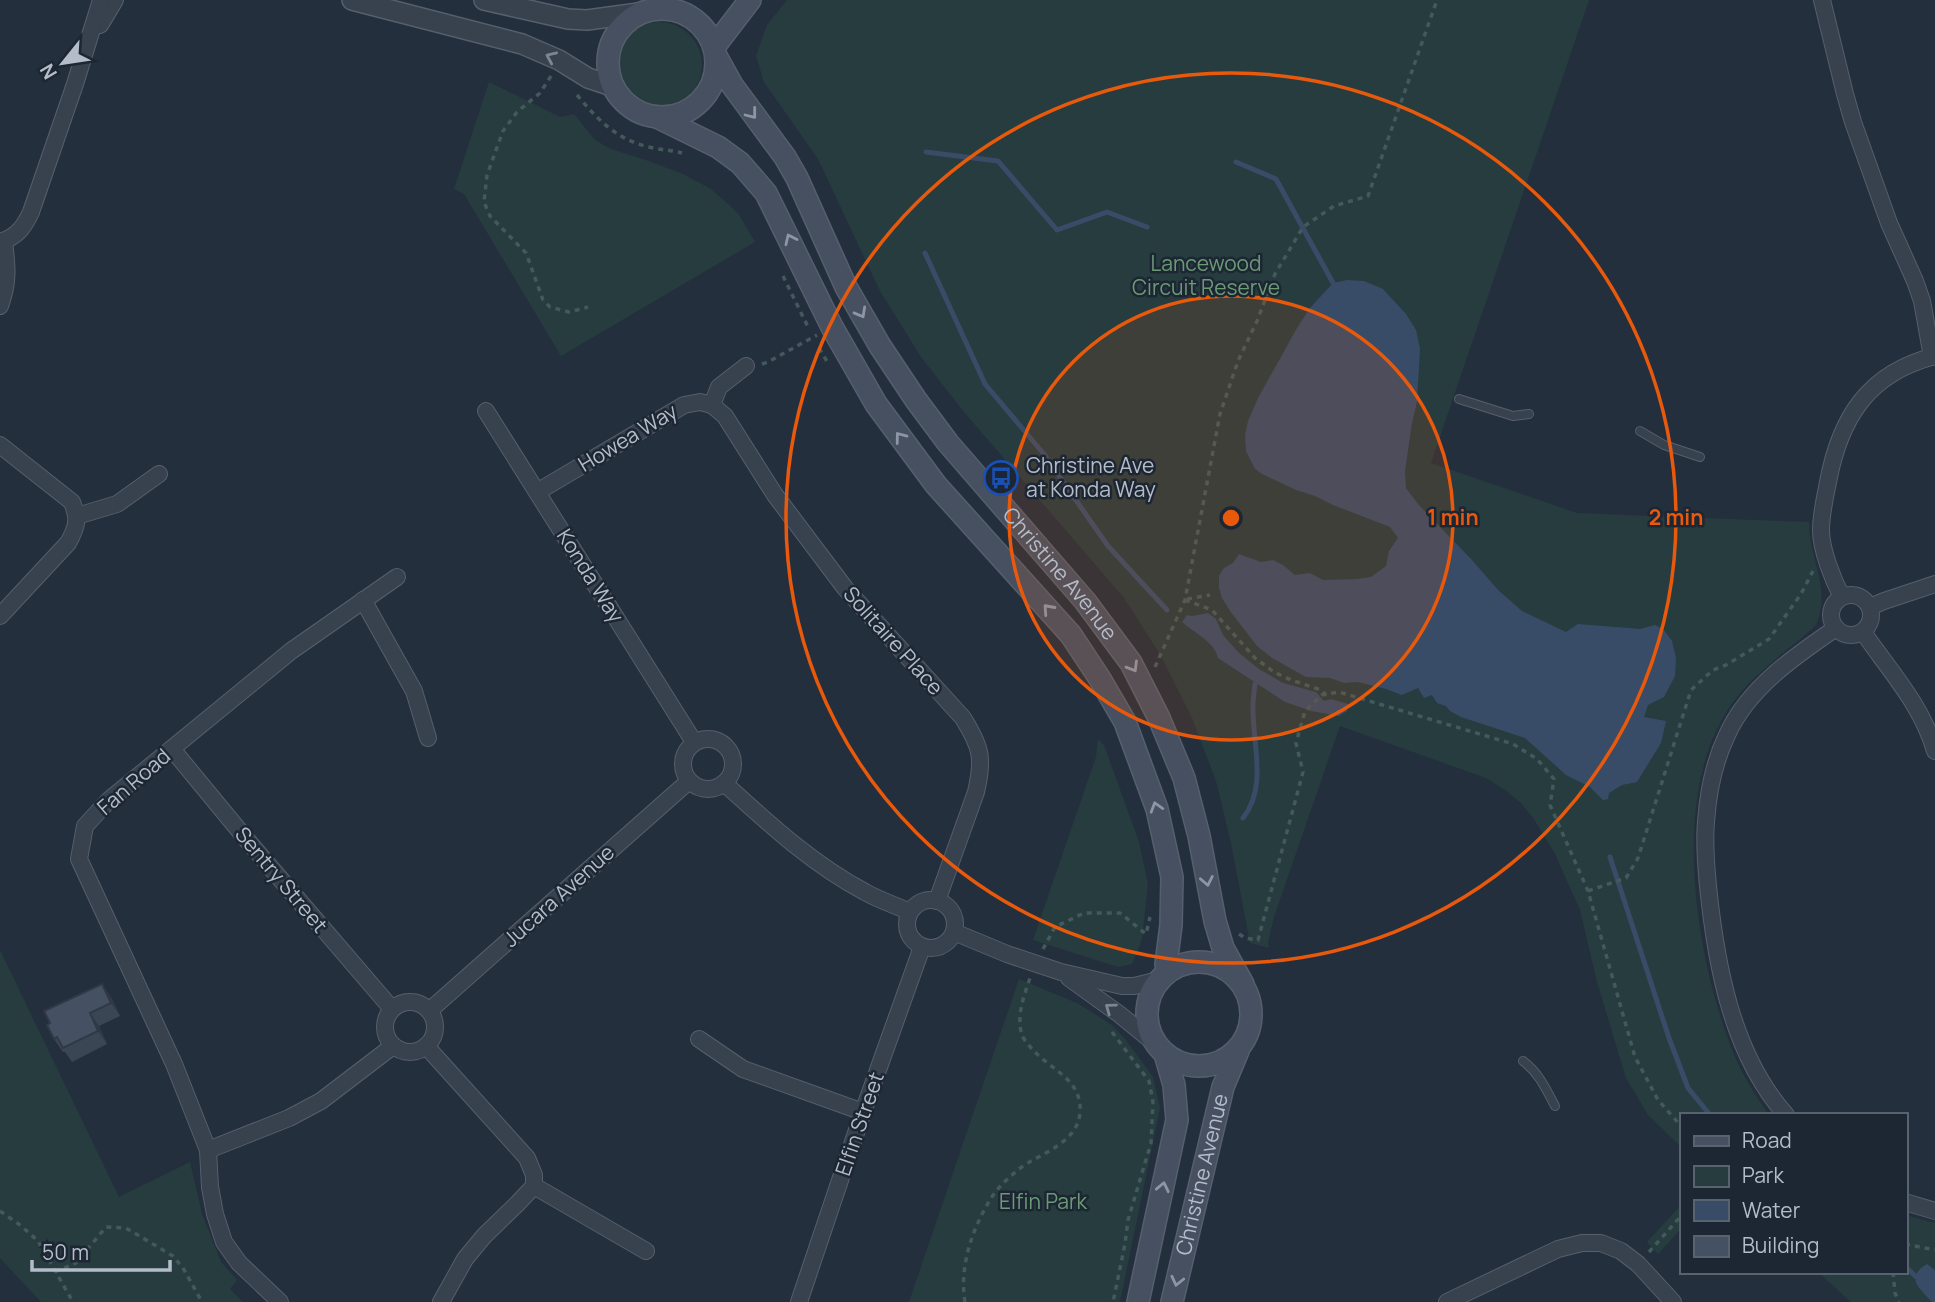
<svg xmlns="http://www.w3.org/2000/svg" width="1935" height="1302" viewBox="0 0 1935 1302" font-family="Manrope,sans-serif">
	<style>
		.green { fill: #263c3f }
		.water { fill: #394c67 }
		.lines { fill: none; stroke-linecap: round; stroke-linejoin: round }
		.stream { stroke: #394c67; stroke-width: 5 }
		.service-casing { stroke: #565f6c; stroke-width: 10 }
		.minor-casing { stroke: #565f6c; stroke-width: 18 }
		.tertiary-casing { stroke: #565f6c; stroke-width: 22 }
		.secondary-casing { stroke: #565f6c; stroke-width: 24 }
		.path { stroke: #44595c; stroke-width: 3.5; stroke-dasharray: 5 5; stroke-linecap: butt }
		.service { stroke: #38414e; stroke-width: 8 }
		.minor { stroke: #38414e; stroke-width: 16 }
		.tertiary { stroke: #38414e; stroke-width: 19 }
		.secondary { stroke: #465061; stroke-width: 21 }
		.wall { fill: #3b4654 }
		.shaded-wall { fill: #303945 }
		.building { fill: #455162; stroke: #303945; stroke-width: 2 }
		.oneway { stroke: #7c8592 }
		.oneway2 { stroke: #8e96a5 }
		.ring { fill: none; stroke: #e8590c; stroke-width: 3.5 }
		.labels { text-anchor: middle; stroke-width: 5; stroke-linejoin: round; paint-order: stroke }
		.park-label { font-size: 21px; fill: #6b9a76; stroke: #1d2633 }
		.street-label { font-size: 21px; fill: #b4bcc9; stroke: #1d2633 }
		.poi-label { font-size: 21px; fill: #b4bcc9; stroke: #1d2633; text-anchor: start }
		.centre { fill: #e8590c; stroke: #1d2633; stroke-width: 3.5 }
		.ring-label { font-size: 21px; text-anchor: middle; font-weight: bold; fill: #e8590c; stroke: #1d2633; stroke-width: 5; stroke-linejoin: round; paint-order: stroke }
	</style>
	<rect width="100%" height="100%" fill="#242f3e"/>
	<g class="green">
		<path d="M787 0H1589L1431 463 1577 513 1809 522C1809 559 1832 588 1816 625 1787 652 1755 671 1731 705 1668 794 1696 960 1734 1055 1743 1076 1756 1096 1769 1115H1681V1147L1648 1115 1626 1078 1597 982 1580 910 1555 854 1534 819 1521 803 1505 790 1486 778 1340 726 1274 917 1268 943 1269 948 1250 943 1231 843 1216 781 1192 718 1161 656 1124 598 964 412 921 357 880 291 818 159 764 82 756 56 767 25Z"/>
		<circle cx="659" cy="65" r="43"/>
		<path d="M489 82 560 117 574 114 595 140 611 149 649 161 683 174 711 189 738 213 755 242 561 356 464 194 454 189Z"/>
		<path d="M1098 739 1104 745 1139 842 1148 884 1142 939 1132 964 1118 967 1033 940 1096 757Z"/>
		<path d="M0 950 119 1197 190 1162 202 1214 221 1262 237 1280 230 1289 243 1302H41L0 1258Z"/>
		<path d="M1019 979 1077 1003 1112 1025 1126 1040 1153 1077 1160 1108 1120 1302H909Z"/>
		<path d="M1681 1205V1229L1658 1254 1647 1242Z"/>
		<path d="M1905 1215 1935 1223V1302H1851L1818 1272H1905Z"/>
	</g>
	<g class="water">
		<path d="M1347 280 1364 281 1383 289 1406 314 1416 330 1420 349 1417 402 1412 423 1405 471 1406 488 1418 504 1472 560 1498 590 1522 611 1566 632 1578 624 1640 629 1655 625 1663 629 1672 641 1676 658 1675 676 1664 697 1648 705 1644 717 1666 721 1661 743 1637 782 1622 785 1609 793 1608 799 1603 800 1590 787 1566 775 1525 738 1461 717 1450 711 1446 706 1437 703 1432 695 1424 698 1418 688 1402 695 1386 689 1358 682 1344 683 1330 678 1306 677 1272 658 1257 646 1230 611 1222 598 1219 588V576L1224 568 1233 563 1239 554 1261 562 1273 560 1283 565 1295 575 1310 573 1323 580 1357 579 1371 577 1386 566 1389 551 1398 538 1390 527 1333 505 1315 496 1296 490 1262 474 1255 469 1246 451 1245 435 1248 421 1258 398 1297 328 1310 308 1333 283Z"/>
		<path d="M1208 613 1216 619 1223 635 1239 653 1259 669 1283 683 1316 692 1324 701 1331 699 1348 704 1347 711 1339 716 1311 711 1285 702 1218 658C1214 641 1194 633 1182 622L1187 615 1192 616Z"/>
		<path d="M1927 1264 1935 1270V1302H1932C1920 1289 1904 1278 1927 1264Z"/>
	</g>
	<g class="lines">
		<g class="stream">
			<path d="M926 152 998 161 1057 230 1107 212 1147 227"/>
			<path d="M1236 162 1276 179 1333 283"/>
			<path d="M925 253 985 384 1043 453 1108 546 1167 610"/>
			<path d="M1243 818C1268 787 1252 743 1253 706 1253 699 1254 692 1255 684"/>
			<path d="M1610 857 1669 1038 1688 1088 1710 1115"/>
			<path d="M1905 1266 1915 1276"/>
		</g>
		<g class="service-casing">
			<g id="service">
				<path d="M1459 399 1513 416 1529 414"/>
				<path d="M1640 431 1664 445 1700 457"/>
				<path d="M1523 1061C1539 1073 1546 1089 1555 1106"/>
			</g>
		</g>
		<g class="minor-casing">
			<g id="minor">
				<path d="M1822 0 1845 94 1853 122 1889 223 1915 281 1922 301 1932 357"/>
				<path d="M100 25 115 0"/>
				<path d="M0 242C17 237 24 227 31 212L75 84 101 0"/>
				<path d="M0 306C9 281 7 267 4 241"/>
				<path d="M712 405 725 416 775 495 845 588 963 718C981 747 984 758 976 792L937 901"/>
				<path d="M486 411 694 742"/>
				<path d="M0 445 72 502C79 520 77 527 68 543L0 616"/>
				<path d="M537 492 684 405 700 402 712 405 719 387 746 366"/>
				<path d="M77 516 117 504 159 474"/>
				<circle cx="1851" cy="615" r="20"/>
				<path d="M1842 597C1833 580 1821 550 1821 530 1821 514 1825 498 1828 482 1840 418 1868 373 1935 356"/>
				<path d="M363 600 414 691 428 738"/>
				<path d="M1870 607 1884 601 1935 584"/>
				<path d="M1863 632C1889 670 1922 705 1935 751"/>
				<circle cx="708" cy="764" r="25"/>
				<path d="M172 749 247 840 392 1009"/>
				<path d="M724 783C768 823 812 864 865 892 879 900 895 905 910 912"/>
				<circle cx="931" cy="924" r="24"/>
				<path d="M954 932 1007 954 1061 972 1122 986H1134L1159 980"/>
				<path d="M1069 978 1119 1014 1157 1045"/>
				<circle cx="410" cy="1027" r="25"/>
				<path d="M429 1011 689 781"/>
				<path d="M699 1039 743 1069 863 1112"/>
				<path d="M426 1046 527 1158 534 1175V1186L646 1251"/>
				<path d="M1786 1115C1732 1054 1716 965 1708 886 1706 865 1704 843 1706 822 1708 793 1714 762 1727 735 1748 688 1795 656 1836 628"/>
				<path d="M208 1150 289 1118 321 1101 393 1046"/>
				<path d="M1905 1202 1935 1211"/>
				<path d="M280 1302 239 1263 224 1242 215 1214 210 1187 208 1150 174 1064 79 859 85 826 109 800 291 651 397 577"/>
				<path d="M441 1302 465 1259 484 1236 518 1203 534 1186"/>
				<path d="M799 1302 863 1112 922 947"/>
				<path d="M1447 1302 1558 1249 1582 1243H1601L1621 1251 1638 1264 1673 1302"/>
			</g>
		</g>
		<g class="tertiary-casing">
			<g id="tertiary">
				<path d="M352 0 522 44 559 60 588 78 612 86"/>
				<path d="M484 0 568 19 587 20 639 13"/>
			</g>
		</g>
		<g class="secondary-casing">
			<g id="secondary">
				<circle cx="662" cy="63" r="54"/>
				<path d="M714 47 750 0"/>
				<path id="s1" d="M716 56 732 85 785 157 797 178 846 287 880 346 916 400 948 443 1085 601 1131 663 1159 718 1184 778 1199 836 1215 921 1223 948 1243 984"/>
				<path d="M657 117 718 147 740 163 766 193 832 327 876 404 936 485 1071 635 1100 679 1125 722 1157 809 1172 877 1171 925 1166 964 1168 971"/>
				<circle cx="1199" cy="1014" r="52"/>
				<path d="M1138 1302 1177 1120 1174 1085 1165 1054"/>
				<path id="s2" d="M1172 1302 1223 1087 1238 1051"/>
			</g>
		</g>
		<g class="path">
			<path d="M551 76 540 93 517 112 503 131 487 175 484 202 490 216 526 253 543 300 550 307 569 312 588 307"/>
			<path d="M577 95C597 119 617 140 649 147 660 150 671 150 682 153"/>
			<path d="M783 276 809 329"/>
			<path d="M819 348 828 363"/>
			<path d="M762 364 768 362 817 335"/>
			<path d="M1187 599 1210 595"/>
			<path d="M1185 600 1212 610 1255 658 1274 672 1291 680 1321 690 1326 695"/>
			<path d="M1155 667 1185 600 1220 414 1238 361 1257 321 1275 274 1303 227 1334 206 1368 196 1437 0"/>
			<path d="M1588 891 1626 878 1638 858 1691 690 1713 670 1726 665 1769 639 1801 594 1813 571"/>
			<path d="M1239 934 1245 938 1258 940 1303 772 1296 743 1305 711 1322 695 1339 692 1513 744 1537 759 1554 779 1550 805 1588 891 1635 1057 1658 1100 1681 1126"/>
			<path d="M1043 949 1055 927 1084 913H1120L1146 934 1150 917"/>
			<path d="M1112 1032 1149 1081 1153 1102 1151 1143 1128 1220 1125 1244 1113 1302"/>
			<path d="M0 1211 20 1225 38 1241 73 1302"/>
			<path d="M1905 1244 1935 1250"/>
			<path d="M1649 1252 1681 1216"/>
			<path d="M55 1272 76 1263 106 1227 126 1228 173 1256 183 1268 202 1302"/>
			<path d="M1893 1272 1895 1293 1899 1302"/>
			<path d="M965 1302C959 1268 972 1229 990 1200 997 1188 1008 1178 1019 1169 1040 1153 1077 1144 1080 1113 1083 1077 1046 1069 1028 1044 1026 1042 1023 1038 1022 1035 1016 1016 1024 996 1030 978"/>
		</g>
		<use href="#service" class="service"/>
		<use href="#minor" class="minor"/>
		<use href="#tertiary" class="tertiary"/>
		<use href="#secondary" class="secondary"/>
	</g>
	<path class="wall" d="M111 997 120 1016 99 1026 107 1044 72 1062 65 1052H63L54 1039 50 1023Z"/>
	<g class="shaded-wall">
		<path d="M102 984 111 997 120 1016 111 1003Z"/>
		<path d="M90 1013 99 1026 107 1044 98 1031Z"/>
	</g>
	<path class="building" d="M102 984 111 1003 90 1013 98 1031 63 1048 57 1037 54 1039 47 1025 50 1023 44 1011Z"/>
	<defs><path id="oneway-chevron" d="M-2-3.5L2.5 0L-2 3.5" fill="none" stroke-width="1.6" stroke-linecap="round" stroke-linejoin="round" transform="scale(1.75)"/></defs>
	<g class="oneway">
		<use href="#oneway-chevron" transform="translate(551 57) rotate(-156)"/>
		<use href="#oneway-chevron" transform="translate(1110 1008) rotate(-144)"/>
	</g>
	<g class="oneway2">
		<use href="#oneway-chevron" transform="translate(752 114) rotate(52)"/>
		<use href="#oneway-chevron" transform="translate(790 239) rotate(-115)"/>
		<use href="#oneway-chevron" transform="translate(861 313) rotate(61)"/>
		<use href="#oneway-chevron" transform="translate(900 437) rotate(-127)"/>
		<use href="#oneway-chevron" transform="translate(1048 609) rotate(-132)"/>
		<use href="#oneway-chevron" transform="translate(1133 667) rotate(59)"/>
		<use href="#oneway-chevron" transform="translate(1156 807) rotate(-107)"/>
		<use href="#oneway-chevron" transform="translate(1207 881) rotate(79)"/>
		<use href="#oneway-chevron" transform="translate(1163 1187) rotate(-78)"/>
		<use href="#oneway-chevron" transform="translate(1177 1281) rotate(103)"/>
	</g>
	<circle cx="1231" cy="518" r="222" fill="#e8590c" fill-opacity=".12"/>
	<g class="ring">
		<circle cx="1231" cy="518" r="222"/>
		<circle cx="1231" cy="518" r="445"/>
	</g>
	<defs>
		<g id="bus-ring" transform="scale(1.75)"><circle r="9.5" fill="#1d2633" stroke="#1a4fb4" stroke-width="1.5"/><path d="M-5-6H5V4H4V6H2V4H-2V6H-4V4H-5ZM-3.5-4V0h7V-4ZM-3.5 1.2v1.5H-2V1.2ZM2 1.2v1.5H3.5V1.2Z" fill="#1a4fb4"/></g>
	</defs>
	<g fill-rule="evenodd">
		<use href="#bus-ring" x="1001" y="478"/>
	</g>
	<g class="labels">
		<g class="park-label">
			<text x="1206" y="271">Lancewood<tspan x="1206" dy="24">Circuit Reserve</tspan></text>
			<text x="1043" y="1209">Elfin Park</text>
		</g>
		<g class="street-label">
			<text transform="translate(628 438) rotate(-31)" y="7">Howea Way</text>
			<text dy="7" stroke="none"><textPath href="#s1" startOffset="625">Christine Avenue</textPath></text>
			<text transform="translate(590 576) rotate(58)" y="7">Konda Way</text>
			<text transform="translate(893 641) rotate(48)" y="7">Solitaire Place</text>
			<text transform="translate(134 782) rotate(-41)" y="7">Fan Road</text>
			<text transform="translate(281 880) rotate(50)" y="7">Sentry Street</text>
			<text transform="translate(559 896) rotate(-42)" y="7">Jucara Avenue</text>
			<text transform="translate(860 1124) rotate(-71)" y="7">Elfin Street</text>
			<text dy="7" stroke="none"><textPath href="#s2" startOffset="131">Christine Avenue</textPath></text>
		</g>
		<g class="poi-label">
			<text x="1026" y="473">Christine Ave<tspan x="1026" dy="24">at Konda Way</tspan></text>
		</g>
	</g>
	<circle cx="1231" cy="518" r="10" class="centre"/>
	<g class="ring-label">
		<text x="1453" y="525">1 min</text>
		<text x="1676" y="525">2 min</text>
	</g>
	<rect x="1680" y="1113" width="228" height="161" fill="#1d2633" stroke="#59626f" stroke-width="2"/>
	<rect x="1694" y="1136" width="35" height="10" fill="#465061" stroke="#59626f" stroke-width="2"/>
	<text x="1742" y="1148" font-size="21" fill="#b4bcc9">Road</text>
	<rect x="1694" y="1166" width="35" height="21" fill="#263c3f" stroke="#59626f" stroke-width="2"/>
	<text x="1742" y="1183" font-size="21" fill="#b4bcc9">Park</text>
	<rect x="1694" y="1200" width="35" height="21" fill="#394c67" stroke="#59626f" stroke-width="2"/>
	<text x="1742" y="1218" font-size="21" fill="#b4bcc9">Water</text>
	<rect x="1694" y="1236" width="35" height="21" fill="#455162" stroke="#59626f" stroke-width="2"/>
	<text x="1742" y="1253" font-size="21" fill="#b4bcc9">Building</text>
	<g transform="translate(63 63) rotate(240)" stroke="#1d2633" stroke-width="5" paint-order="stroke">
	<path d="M0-5L12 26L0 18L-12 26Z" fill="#b4bcc9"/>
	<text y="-10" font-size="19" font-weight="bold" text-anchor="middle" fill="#b4bcc9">N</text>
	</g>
	<path d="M32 1260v10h138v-10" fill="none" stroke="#b4bcc9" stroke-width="3.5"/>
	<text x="42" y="1260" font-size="21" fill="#b4bcc9" stroke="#1d2633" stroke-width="5" paint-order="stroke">50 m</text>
</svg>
